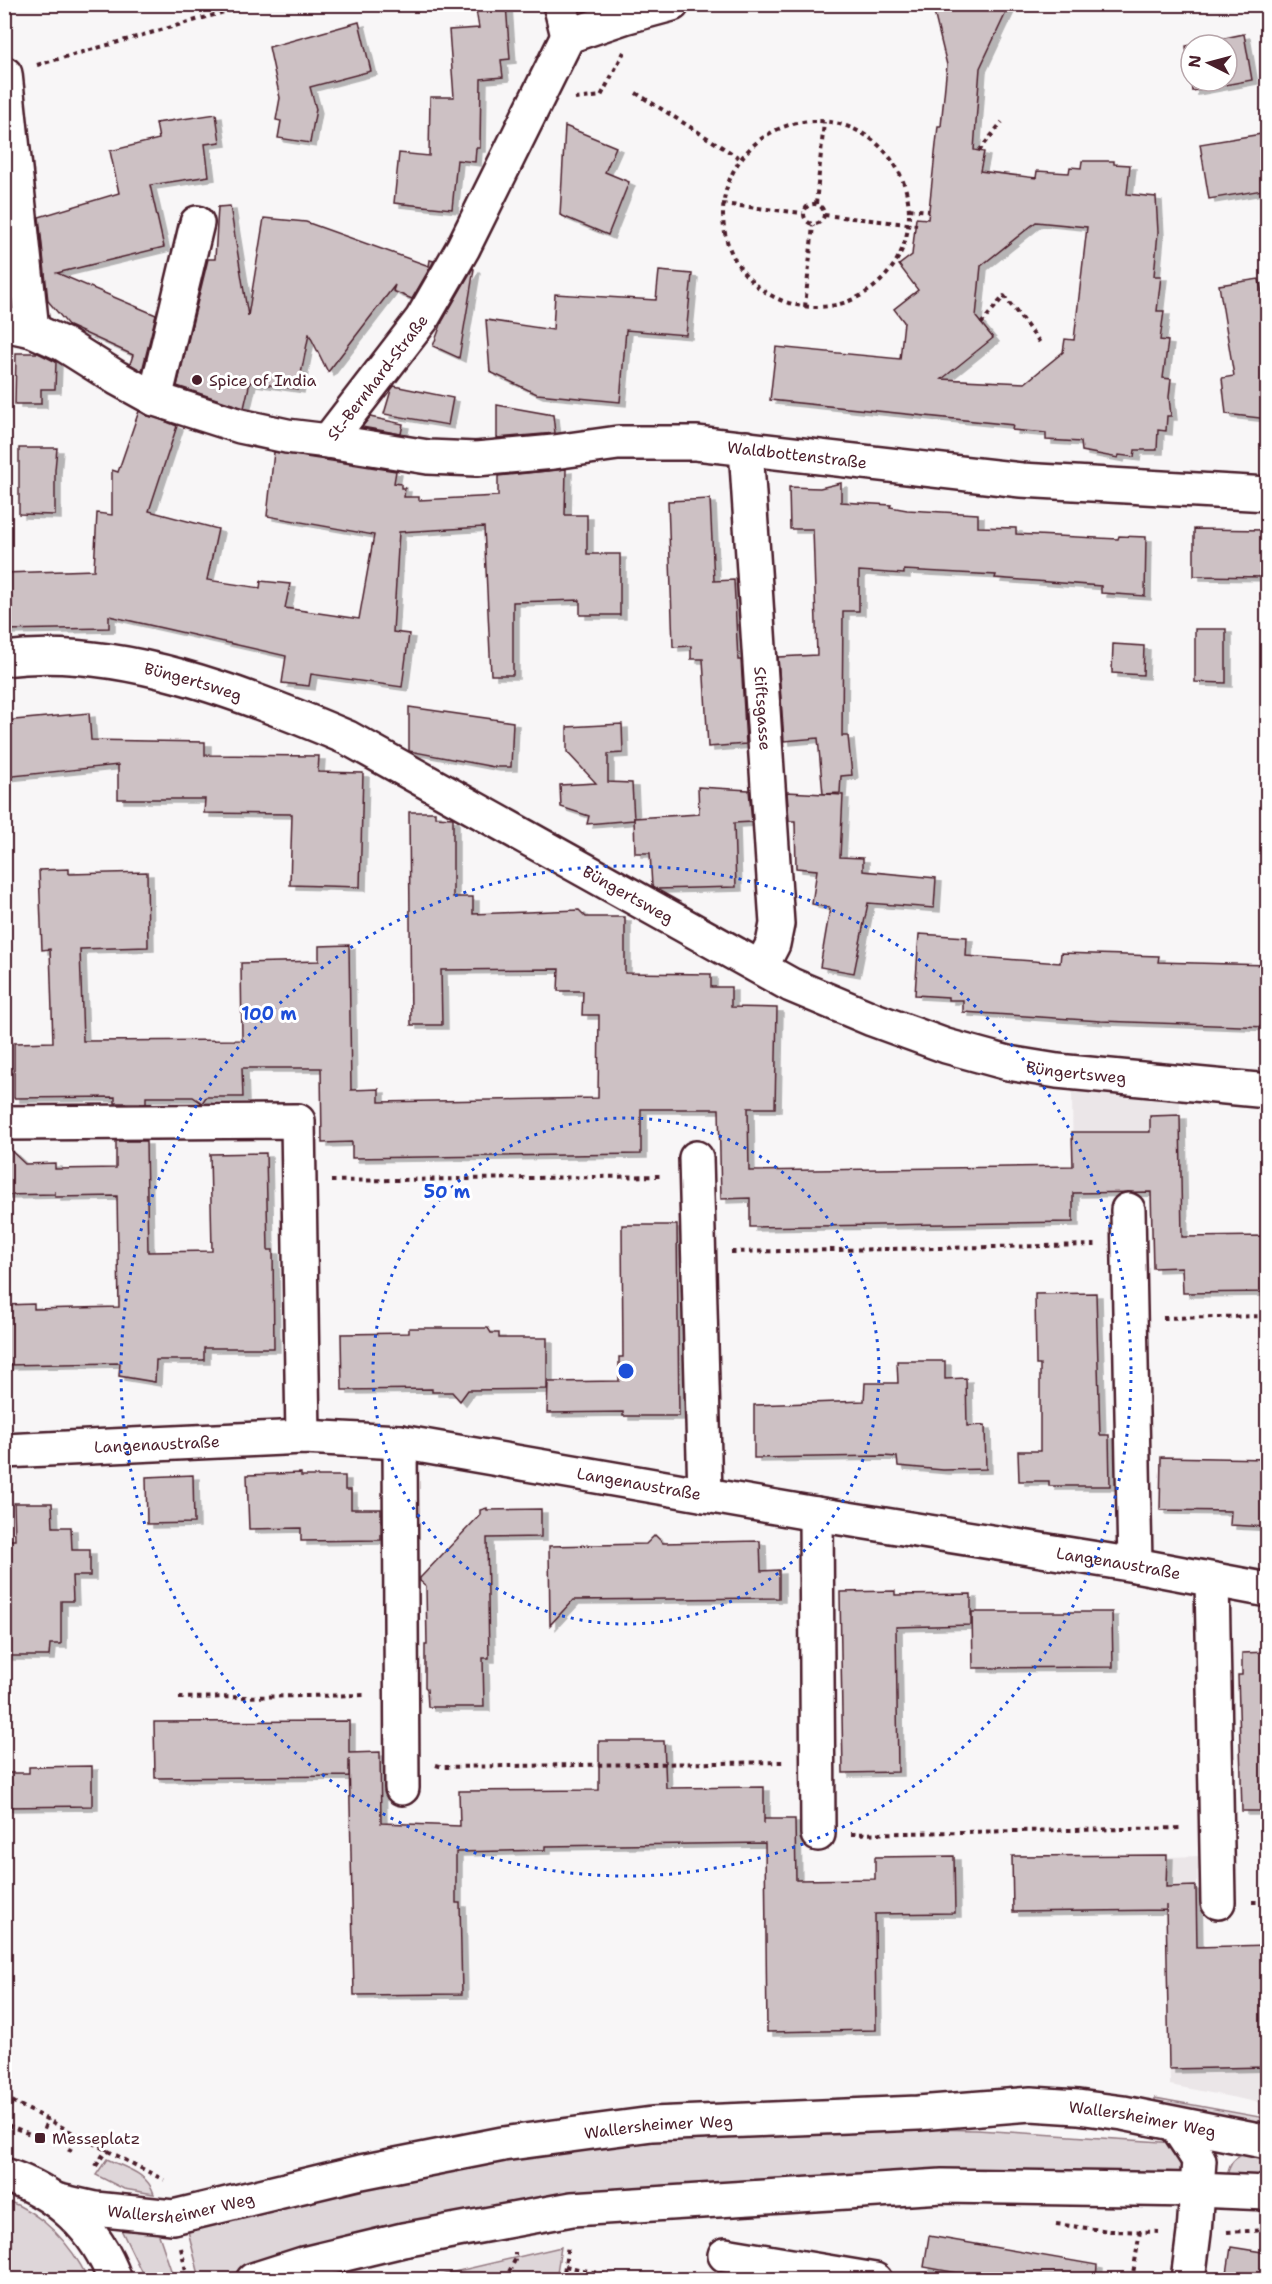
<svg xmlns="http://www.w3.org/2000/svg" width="1272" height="2284" viewBox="0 0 1272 2284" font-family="'Shantell Sans',sans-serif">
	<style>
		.built { fill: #ebe6e8 }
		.green { fill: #ded6d9; stroke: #947a82; stroke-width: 1.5 }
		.building { fill: #cdc1c4; stroke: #4a1f2b; stroke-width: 1.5; fill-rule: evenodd; filter: url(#shadow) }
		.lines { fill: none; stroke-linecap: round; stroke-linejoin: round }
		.minor-casing { stroke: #4a1f2b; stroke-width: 38 }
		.major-casing { stroke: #4a1f2b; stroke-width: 38 }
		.path { stroke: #4a1f2b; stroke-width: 4; stroke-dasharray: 4.5 4.5; stroke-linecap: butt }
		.minor { stroke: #fff; stroke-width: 33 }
		.major { stroke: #fff; stroke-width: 33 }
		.ring { fill: none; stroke: #1d4ed8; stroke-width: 3; stroke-dasharray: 3 6 }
		.poi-dot { fill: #4a1f2b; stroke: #fff; stroke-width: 2 }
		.labels { text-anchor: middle; stroke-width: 6; stroke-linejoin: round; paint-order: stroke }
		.street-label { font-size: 16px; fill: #4a1f2b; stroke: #fff }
		.poi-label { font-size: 16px; fill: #4a1f2b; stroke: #fff; text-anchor: start }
		.centre { fill: #1d4ed8; stroke: #fff; stroke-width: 3 }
		.ring-label { font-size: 18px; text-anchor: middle; font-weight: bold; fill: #1d4ed8; stroke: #fff; stroke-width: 6; stroke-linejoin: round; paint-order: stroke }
	</style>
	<defs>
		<filter id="shadow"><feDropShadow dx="6" dy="4" stdDeviation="0" flood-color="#0004"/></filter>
	</defs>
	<rect width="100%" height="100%" fill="#f8f6f7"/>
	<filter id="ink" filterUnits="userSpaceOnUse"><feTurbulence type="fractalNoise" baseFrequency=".0167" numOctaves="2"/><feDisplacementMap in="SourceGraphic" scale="12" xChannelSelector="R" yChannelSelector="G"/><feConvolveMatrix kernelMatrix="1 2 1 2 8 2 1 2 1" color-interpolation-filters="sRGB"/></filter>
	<g filter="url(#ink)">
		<g class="built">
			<path d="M1072 1085 1180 1093 1182 1267 1153 1268 1151 1191 1073 1193Z"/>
			<path d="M1201 1856 1202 1866 1197 1871V1947L1267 1945V2104L1170 2085 1167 1857Z"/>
		</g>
		<g class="green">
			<path d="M1155 2098 1265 2118 1264 2126 1155 2102Z"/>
			<path d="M828 2127 977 2130 1177 2143 1185 2176 939 2177 309 2251 216 2279H200L187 2227 382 2181 534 2152 662 2134Z"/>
			<path d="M1251 2151 1267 2154V2182L1226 2180C1230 2161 1233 2158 1251 2151Z"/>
			<path d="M107 2159C125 2168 148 2173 154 2194L124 2189 96 2175Z"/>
			<path d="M5 2200C43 2213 71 2244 88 2279H5Z"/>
			<path d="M115 2217 156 2226 174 2279H145Z"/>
			<path d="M561 2247 556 2279H424Z"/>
		</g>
		<g class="building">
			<path d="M475 4H506L510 59 501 60 503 77 481 79 480 148H476L475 162 457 160 452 209 394 203 399 153 429 156 430 97H454L449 30 479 28Z"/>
			<path d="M932 4H1010L980 68 974 150 984 152 980 171 1036 178 1037 171 1069 173 1070 167 1081 168 1082 161H1114V164L1130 165 1127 194 1156 197 1158 232 1154 276H1161L1157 311H1164L1160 340 1168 341 1163 378 1171 379 1169 397 1171 416H1167L1166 431 1158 430 1157 450H1135L1134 457 1119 455 1118 458 1082 451 1081 442 1046 440V433L1012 430 1013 425 770 400 776 347 900 359 904 322 894 309 918 290 899 265 912 255 916 218 928 219 938 126H941L947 65ZM1036 222 1087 227 1074 340 1065 339 1063 352 1025 383 942 379 993 338 976 317 981 266Z"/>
			<path d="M359 22 371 71 310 87 316 109 310 143 278 138 281 121 276 120 280 98 269 47Z"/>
			<path d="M1244 34 1252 80 1192 91 1186 46ZM1191 45H1227V81H1191Z"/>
			<path d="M216 114 220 142 205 144 209 176 150 185 164 247 57 273 156 315 142 371 130 364 133 355 69 326 48 301 39 217 119 193 110 151 159 139 156 123Z"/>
			<path d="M565 126 616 147 605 172 629 182 608 235 560 215Z"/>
			<path d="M1268 133V177L1261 178 1263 190 1209 199 1200 144Z"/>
			<path d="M230 206 248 316 264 218 306 222 429 266 430 260 434 261 412 299 393 291 395 285 328 372 309 334 298 389 250 382 244 408 177 386 208 259H215L218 207Z"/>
			<path d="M4 248 10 304H4Z"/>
			<path d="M473 268 474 269 459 358 433 346 442 322Z"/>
			<path d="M659 271 692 274 686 335 626 330 620 402 537 394 490 372 486 320 553 330 555 294 656 300Z"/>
			<path d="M1259 279 1263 299 1268 298V419L1226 414 1222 378 1234 376 1219 285Z"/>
			<path d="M16 353H38L56 362 55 389H41V404H15Z"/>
			<path d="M394 386 453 398 448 425 384 414 391 390Z"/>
			<path d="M497 405 553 415 555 433 497 438Z"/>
			<path d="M139 411 177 426 149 511 218 529 207 580 260 588 261 581 290 584 285 608 359 619 374 535 267 516 274 452 396 471 394 483 401 484V488H405L404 497H419V500L498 496V476L566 469 565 515H587V554H620V615H580V600L513 602V675H491L484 527 399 532 393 632 409 634 402 687 311 674 309 686 282 683 286 656 109 616V628L4 630V573L94 570 97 513 112 515V470L118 472Z"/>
			<path d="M370 417 403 424 401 434 362 427Z"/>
			<path d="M19 448H57L55 470V515L19 514Z"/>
			<path d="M841 483V502L891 505 890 507 907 510 978 514V527L1016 528V534L1118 539 1119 536 1146 537 1145 596 1101 593V586L995 578 996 575 904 570V574L859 571V611H843L842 736H848L852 775 841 776 840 793 823 794 818 738 784 741 778 657 817 655 813 529H790L789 487 820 488Z"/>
			<path d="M710 499 714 581 734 580 738 660H741L746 744 708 747 703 659H691V646L673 647 668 501Z"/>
			<path d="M1194 529 1267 530 1266 577 1194 576Z"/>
			<path d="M1195 629H1226V683L1195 682Z"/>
			<path d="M1113 644 1144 646 1143 675 1112 673Z"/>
			<path d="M409 707 513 722 511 767H494L409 751Z"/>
			<path d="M89 713 91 740 205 742V755L319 756 318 772 363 773 360 887 290 885 292 814 204 813 205 799H118V765L4 777V721Z"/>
			<path d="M622 724 623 753 608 754V782L632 783 634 820 587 824 589 816 561 807 560 785 596 783 567 752V727Z"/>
			<path d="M698 787 749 790 752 822 734 823 736 887 657 889 652 886 650 853H635L634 818 699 814Z"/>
			<path d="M787 792 843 795 840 857 863 858V871L936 878 934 908 868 903 854 973 820 967 830 908 812 904 817 870 796 868 795 821H789Z"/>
			<path d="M409 812H435V817L453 818V897H473V914L579 910 586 917H625V973L711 974V987H731V1007L777 1008 775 1108H748L749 1171 1073 1166 1072 1132H1150V1116L1180 1115 1182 1237 1268 1236V1292L1183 1293 1182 1267 1153 1268 1151 1192 1073 1193V1222L750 1227V1198L721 1199 719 1109H641V1154L352 1158V1142L322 1143 321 1068H242L243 1097H206L202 1103 193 1097H146V1103H115V1097L14 1098V1043L53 1042 50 949 42 950 39 870 69 869V874L147 872 148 947 80 949 83 1041 242 1040 241 963 319 961V946L349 945 351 1090 379 1089V1102L598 1098 599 1015H582L583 991H558L559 969 441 970 442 1025H411Z"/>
			<path d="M919 934 967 937 966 956 1060 963 1061 953 1159 956 1158 962 1268 965V1027L1101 1021 963 1012V1000H948V997L915 995Z"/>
			<path d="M116 1141H146L148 1252 212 1251 210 1154 266 1153 268 1250H273L274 1348H204V1360H156L155 1382 119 1376 120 1363 4 1365V1305L34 1304V1309L119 1307 117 1196 55 1197V1191V1194L4 1195V1144L25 1164 55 1163V1169L116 1168Z"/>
			<path d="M622 1225H677L679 1416H623V1412L547 1413 548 1382 619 1381V1357H623Z"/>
			<path d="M1096 1293 1100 1435H1109L1110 1486H1049V1481H1019L1018 1451H1040V1365H1036L1035 1294Z"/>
			<path d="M409 1328H488L491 1333H499V1338H547V1389L468 1390 460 1401 452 1392H432V1389L342 1390 341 1334 409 1333Z"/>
			<path d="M897 1361H945V1379L966 1378 967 1426 985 1425 986 1469 943 1470 898 1466 897 1457 883 1456 754 1458V1405L864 1401 865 1383H898Z"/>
			<path d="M1161 1457 1268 1459V1527L1230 1525 1231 1511 1160 1510Z"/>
			<path d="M301 1473V1476H345V1490H351V1509H381V1540L301 1541V1528L249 1529 247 1475Z"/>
			<path d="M193 1475 194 1523 147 1524 146 1477Z"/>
			<path d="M14 1503H52L53 1527H71L72 1550H90V1576H72L73 1601H61V1644H50L49 1656H4V1540H15Z"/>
			<path d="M487 1508V1510L541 1509V1537L487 1538 489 1658H483L484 1707H428L427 1689 425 1687V1645H427L426 1586 420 1581V1578L480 1515V1510Z"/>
			<path d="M655 1535 663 1543 760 1541 761 1571 779 1570V1598L573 1600 550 1625 549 1546 646 1544Z"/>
			<path d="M895 1591V1595L971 1594V1625L896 1627 898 1772 843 1773 840 1592Z"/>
			<path d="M972 1612H1112L1113 1667 973 1668Z"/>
			<path d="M1268 1652V1811H1242L1238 1675H1242V1653Z"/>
			<path d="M349 1721V1753L380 1752 381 1823 460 1826 459 1791 599 1790V1741H664L666 1788 764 1787V1824V1819H795L796 1880 875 1879V1857L954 1856 955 1913 875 1914 876 2030 767 2032 765 1843 545 1846V1850L456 1852V1903H460L462 1994 354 1995 349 1758V1776L155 1778 154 1722Z"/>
			<path d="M92 1766V1806L4 1807V1773H29V1767Z"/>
			<path d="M1167 1855 1166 1887 1196 1886 1197 1947 1268 1945V2067L1169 2069 1166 1905V1910L1013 1912 1012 1856Z"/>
			<path d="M929 2236 1097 2265 1096 2280H997L924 2267Z"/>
			<path d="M1231 2247 1268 2253V2280H1226Z"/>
		</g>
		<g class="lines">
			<g class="minor-casing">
				<g id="minor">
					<path d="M560 4 568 36"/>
					<path d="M568 36 624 17 672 4"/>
					<path d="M5 74 32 330"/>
					<path id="s1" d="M4 324 32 330 63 344 117 378 155 399 240 426 287 436 328 441 422 319 463 248 568 36"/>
					<path d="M155 399 197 223"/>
					<path id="s2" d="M328 441 428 457 476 459 554 452 618 443H696L1021 480 1268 494"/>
					<path id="s3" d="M746 448 777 924 773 944 761 967"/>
					<path id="s4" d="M4 659C118 644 245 694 348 738L791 985 872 1019 946 1046 1008 1063 1057 1071 1268 1091"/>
					<path d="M4 1123 298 1121 303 1437"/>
					<path d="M696 1158 705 1495"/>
					<path d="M1128 1210 1135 1565"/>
					<path d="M400 1442 402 1788"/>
					<path id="s5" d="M4 1451 303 1437 400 1442 816 1514 1135 1565 1268 1590"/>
					<path d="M816 1514 818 1834"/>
					<path d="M1212 1580 1218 1902"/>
					<path d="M1176 2125 1199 2160 1194 2233 1188 2280"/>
					<path id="s6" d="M55 2200 95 2209 173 2217 361 2172 503 2144 652 2124 918 2113 1031 2104 1078 2107 1123 2113 1268 2142"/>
					<path d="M725 2255 875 2280"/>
					<path d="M253 2280 303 2264 403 2240 572 2209 942 2186 1196 2190 1268 2193"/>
				</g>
			</g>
			<g class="major-casing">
				<path id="major" d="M4 2175C56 2191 97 2229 115 2280"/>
			</g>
			<g class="path">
				<path d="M37 65 253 4"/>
				<path d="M636 93 741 159"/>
				<path d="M575 99 601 96 624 52"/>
				<circle cx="816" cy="214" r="93"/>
				<path d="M979 151 1002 122"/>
				<circle cx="814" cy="214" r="10"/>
				<path d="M722 204 803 213"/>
				<path d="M816 204 824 122"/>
				<path d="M909 209 929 211"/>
				<path d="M824 215 917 225"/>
				<path d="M805 307 813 225"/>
				<path d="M981 324 1004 296 1041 344"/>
				<path d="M331 1181 663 1176"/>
				<path d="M731 1252 1096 1245"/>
				<path d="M1163 1318 1268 1316"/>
				<path d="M179 1698 367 1695"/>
				<path d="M436 1765 443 1767 785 1762"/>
				<path d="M851 1834 1183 1828"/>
				<path d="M1252 1902H1268"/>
				<path d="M4 2097 164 2180"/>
				<path d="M12 2101 5 2124 40 2138 48 2119"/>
				<path d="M69 2152 77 2134"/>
				<path d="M96 2166 107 2149"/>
				<path d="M1056 2224 1110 2231 1162 2232"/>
				<path d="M1227 2232 1268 2230"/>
				<path d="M181 2248 188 2280"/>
				<path d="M565 2266 629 2280"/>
				<path d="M505 2280 515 2260V2252"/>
				<path d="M563 2280 568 2245"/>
				<path d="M1132 2280 1140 2231"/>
			</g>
			<use href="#minor" class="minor"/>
			<use href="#major" class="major"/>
		</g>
	</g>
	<g class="ring">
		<circle cx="626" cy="1371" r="253"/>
		<circle cx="626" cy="1371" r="505"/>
	</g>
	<g class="poi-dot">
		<circle cx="197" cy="380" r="6"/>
		<rect x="34" y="2132" width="12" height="12" rx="3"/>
	</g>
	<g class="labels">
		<g class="street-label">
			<text dy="6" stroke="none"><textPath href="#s1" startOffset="429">St.-Bernhard-Straße</textPath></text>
			<text dy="6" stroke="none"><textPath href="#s2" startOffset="472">Waldbottenstraße</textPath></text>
			<text dy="6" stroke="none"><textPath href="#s4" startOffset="192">Büngertsweg</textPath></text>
			<text dy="6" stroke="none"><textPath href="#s3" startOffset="261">Stiftsgasse</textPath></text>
			<text dy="6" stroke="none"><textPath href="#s4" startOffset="678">Büngertsweg</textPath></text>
			<text dy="6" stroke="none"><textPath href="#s4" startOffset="1164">Büngertsweg</textPath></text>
			<text dy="6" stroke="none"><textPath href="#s5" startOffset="153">Langenaustraße</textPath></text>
			<text dy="6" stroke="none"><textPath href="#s5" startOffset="639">Langenaustraße</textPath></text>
			<text dy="6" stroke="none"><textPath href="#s5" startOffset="1125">Langenaustraße</textPath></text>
			<text dy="6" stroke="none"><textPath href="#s6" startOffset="1100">Wallersheimer Weg</textPath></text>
			<text dy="6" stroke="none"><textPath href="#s6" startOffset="614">Wallersheimer Weg</textPath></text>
			<text dy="6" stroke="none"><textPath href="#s6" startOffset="128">Wallersheimer Weg</textPath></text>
		</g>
		<g class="poi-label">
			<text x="209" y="386">Spice of India</text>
			<text x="52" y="2144">Messeplatz</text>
		</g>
	</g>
	<circle cx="626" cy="1371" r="9" class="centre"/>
	<g class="ring-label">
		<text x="269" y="1020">100 m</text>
		<text x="447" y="1198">50 m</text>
	</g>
	<rect width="1272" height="2284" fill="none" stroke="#fff" stroke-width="24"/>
	<rect x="12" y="12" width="1248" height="2260" fill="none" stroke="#4a1f2b" stroke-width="2" filter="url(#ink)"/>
	<g transform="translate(1209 63) rotate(276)"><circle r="28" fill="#ffffff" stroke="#b7a5aa" stroke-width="1.5"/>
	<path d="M0-4.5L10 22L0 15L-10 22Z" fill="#4a1f2b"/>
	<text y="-9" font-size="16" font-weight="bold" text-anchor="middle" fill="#4a1f2b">N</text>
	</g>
</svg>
